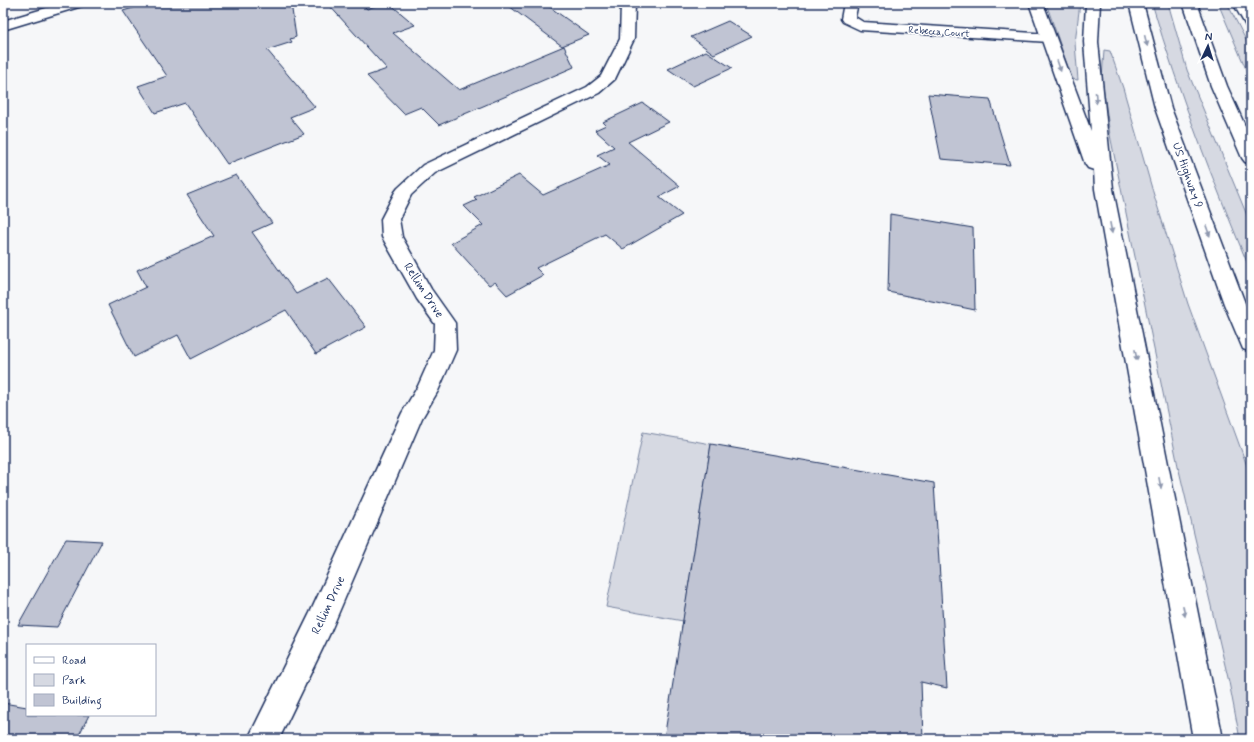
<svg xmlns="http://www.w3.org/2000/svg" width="1254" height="742" viewBox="0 0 1254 742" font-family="Mynerve,sans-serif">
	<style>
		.green { fill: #d6d9e2; stroke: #7884a0 }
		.building { fill: #c0c4d3; stroke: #1b2f5e }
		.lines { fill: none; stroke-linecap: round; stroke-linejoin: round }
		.minor-casing { stroke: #1b2f5e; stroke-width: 3 }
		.trunk-casing { stroke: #1b2f5e; stroke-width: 3 }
		.minor { fill: #fff; fill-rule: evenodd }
		.trunk { fill: #fff; fill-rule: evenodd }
		.oneway { fill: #8d97ae }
		.labels { text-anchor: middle; stroke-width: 3; stroke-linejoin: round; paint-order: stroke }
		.far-street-label { font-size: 10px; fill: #1b2f5e; stroke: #fff }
		.street-label { font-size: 12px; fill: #1b2f5e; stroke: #fff }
	</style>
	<rect width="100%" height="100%" fill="#f6f7f9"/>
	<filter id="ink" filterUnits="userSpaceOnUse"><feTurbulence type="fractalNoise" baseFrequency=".025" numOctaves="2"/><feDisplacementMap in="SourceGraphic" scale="8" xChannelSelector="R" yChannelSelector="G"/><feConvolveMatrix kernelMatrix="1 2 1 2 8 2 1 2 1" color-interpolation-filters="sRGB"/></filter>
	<g filter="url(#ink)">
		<g class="green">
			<path d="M1046 3H1080L1075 43 1078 80 1072 79Z"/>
			<path d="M1152 3H1168L1187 70 1251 225V272C1214 183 1179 95 1152 3Z"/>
			<path d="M1218 3H1227L1251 50V81Z"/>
			<path d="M1104 50 1110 51 1123 88 1153 192 1188 304 1251 477V739H1240L1229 682 1178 466 1110 135 1102 79Z"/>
			<path d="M643 432 711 444 683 621 606 607Z"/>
		</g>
		<g class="building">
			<path d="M150 3H291L296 37 290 39 292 42 267 50 315 107 290 117 304 134 227 164 185 103 155 113 138 86 167 76 123 11Z"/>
			<path d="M327 3H361L367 9 383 3H389L415 25 393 33 459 90 564 46 574 67 439 125 421 107 404 114 367 76 387 69Z"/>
			<path d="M505 3H544L589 35 562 46Z"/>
			<path d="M728 21 752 36 714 54 691 37Z"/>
			<path d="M706 51 732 68 693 86 668 69Z"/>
			<path d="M928 94 990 99 1010 165 941 159Z"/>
			<path d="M643 103 669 122 628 142 680 186 659 197 682 215 623 249 605 234 536 268 543 275 507 295 495 282 489 285 451 243 483 225 464 206 477 200 474 197 519 175 543 195 610 165 597 155 614 147 595 130 606 125 603 122Z"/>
			<path d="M236 175 272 223 252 232 296 294 328 278 366 327 316 354 286 310 191 359 178 335 134 357 108 305 146 287 137 270 214 236 187 195Z"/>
			<path d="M890 214 973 228 975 310 888 292Z"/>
			<path d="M711 444 934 483 947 688 921 682 923 739H664Z"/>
			<path d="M66 539 102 541 57 627 18 625Z"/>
			<path d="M3 703 27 707V715H89L77 739H3Z"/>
		</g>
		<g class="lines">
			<g class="minor-casing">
				<g id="minor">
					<path d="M63 3H84L82 6 3 30V21Z"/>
					<path d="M621 3H635L634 39 615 79 599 93 435 173 411 195 399 219 402 237 431 289 455 323 456 350 438 391 422 418 330 633 279 739H248L310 613 402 413 418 386 434 350 435 324 417 299 382 237 381 219 395 192 398 188 423 165 587 87 601 76 620 39Z"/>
					<path d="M844 3H858L855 17 863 22 1049 34 1054 35 1056 38 1054 41 1049 42 860 30 843 22 841 19Z"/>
				</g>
			</g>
			<g class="trunk-casing">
				<g id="trunk">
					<path d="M1029 3H1043L1091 131 1084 42 1086 3H1100L1098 42 1113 189 1223 739H1193L1095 189 1094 170 1088 168 1085 164Z"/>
					<path d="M1129 3H1143L1171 108 1251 319V352L1243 349 1224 304 1155 108Z"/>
					<path d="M1183 3H1197L1227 86 1251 139V164L1245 162 1242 158 1211 86Z"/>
					<path d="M1233 3H1247L1251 10V27L1246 26Z"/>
				</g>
			</g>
			<use href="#minor" class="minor"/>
			<use href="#trunk" class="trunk"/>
		</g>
		<defs><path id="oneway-solid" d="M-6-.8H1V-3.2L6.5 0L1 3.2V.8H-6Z"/></defs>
		<g class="oneway">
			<use href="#oneway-solid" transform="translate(1146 41) rotate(76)"/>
			<use href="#oneway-solid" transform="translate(1059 66) rotate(71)"/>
			<use href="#oneway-solid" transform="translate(1096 98) rotate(85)"/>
			<use href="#oneway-solid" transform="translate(1111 228) rotate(79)"/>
			<use href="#oneway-solid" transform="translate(1208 231) rotate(70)"/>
			<use href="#oneway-solid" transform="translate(1136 355) rotate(79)"/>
			<use href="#oneway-solid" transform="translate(1160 483) rotate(79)"/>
			<use href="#oneway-solid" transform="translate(1184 611) rotate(79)"/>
		</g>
	</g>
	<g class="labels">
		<g class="far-street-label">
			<text transform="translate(939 31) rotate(4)" y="4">Rebecca Court</text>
		</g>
		<g class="street-label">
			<text transform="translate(1188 175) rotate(70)" y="4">US Highway 9</text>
			<text transform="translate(424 290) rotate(57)" y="4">Rellim Drive</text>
			<text transform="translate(328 605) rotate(-65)" y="4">Rellim Drive</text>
		</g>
	</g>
	<rect width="1254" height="742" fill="none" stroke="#fff" stroke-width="16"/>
	<rect x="8" y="8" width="1238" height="726" fill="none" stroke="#1b2f5e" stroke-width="1.5" filter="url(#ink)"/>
	<rect x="26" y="644" width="130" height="72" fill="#ffffff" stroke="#a4acbf"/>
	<rect x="34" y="657" width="20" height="6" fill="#ffffff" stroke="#a4acbf"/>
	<text x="62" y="664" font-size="12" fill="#1b2f5e">Road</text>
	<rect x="34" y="674" width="20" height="12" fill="#d6d9e2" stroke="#a4acbf"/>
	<text x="62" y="684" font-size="12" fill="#1b2f5e">Park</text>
	<rect x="34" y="694" width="20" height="12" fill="#c0c4d3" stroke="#a4acbf"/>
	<text x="62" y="704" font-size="12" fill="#1b2f5e">Building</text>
	<g transform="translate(1208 46) rotate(4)" stroke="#ffffff" stroke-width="3" paint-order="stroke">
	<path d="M0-3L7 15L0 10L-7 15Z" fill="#1b2f5e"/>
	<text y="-6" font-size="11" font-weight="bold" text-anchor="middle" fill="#1b2f5e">N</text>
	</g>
</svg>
